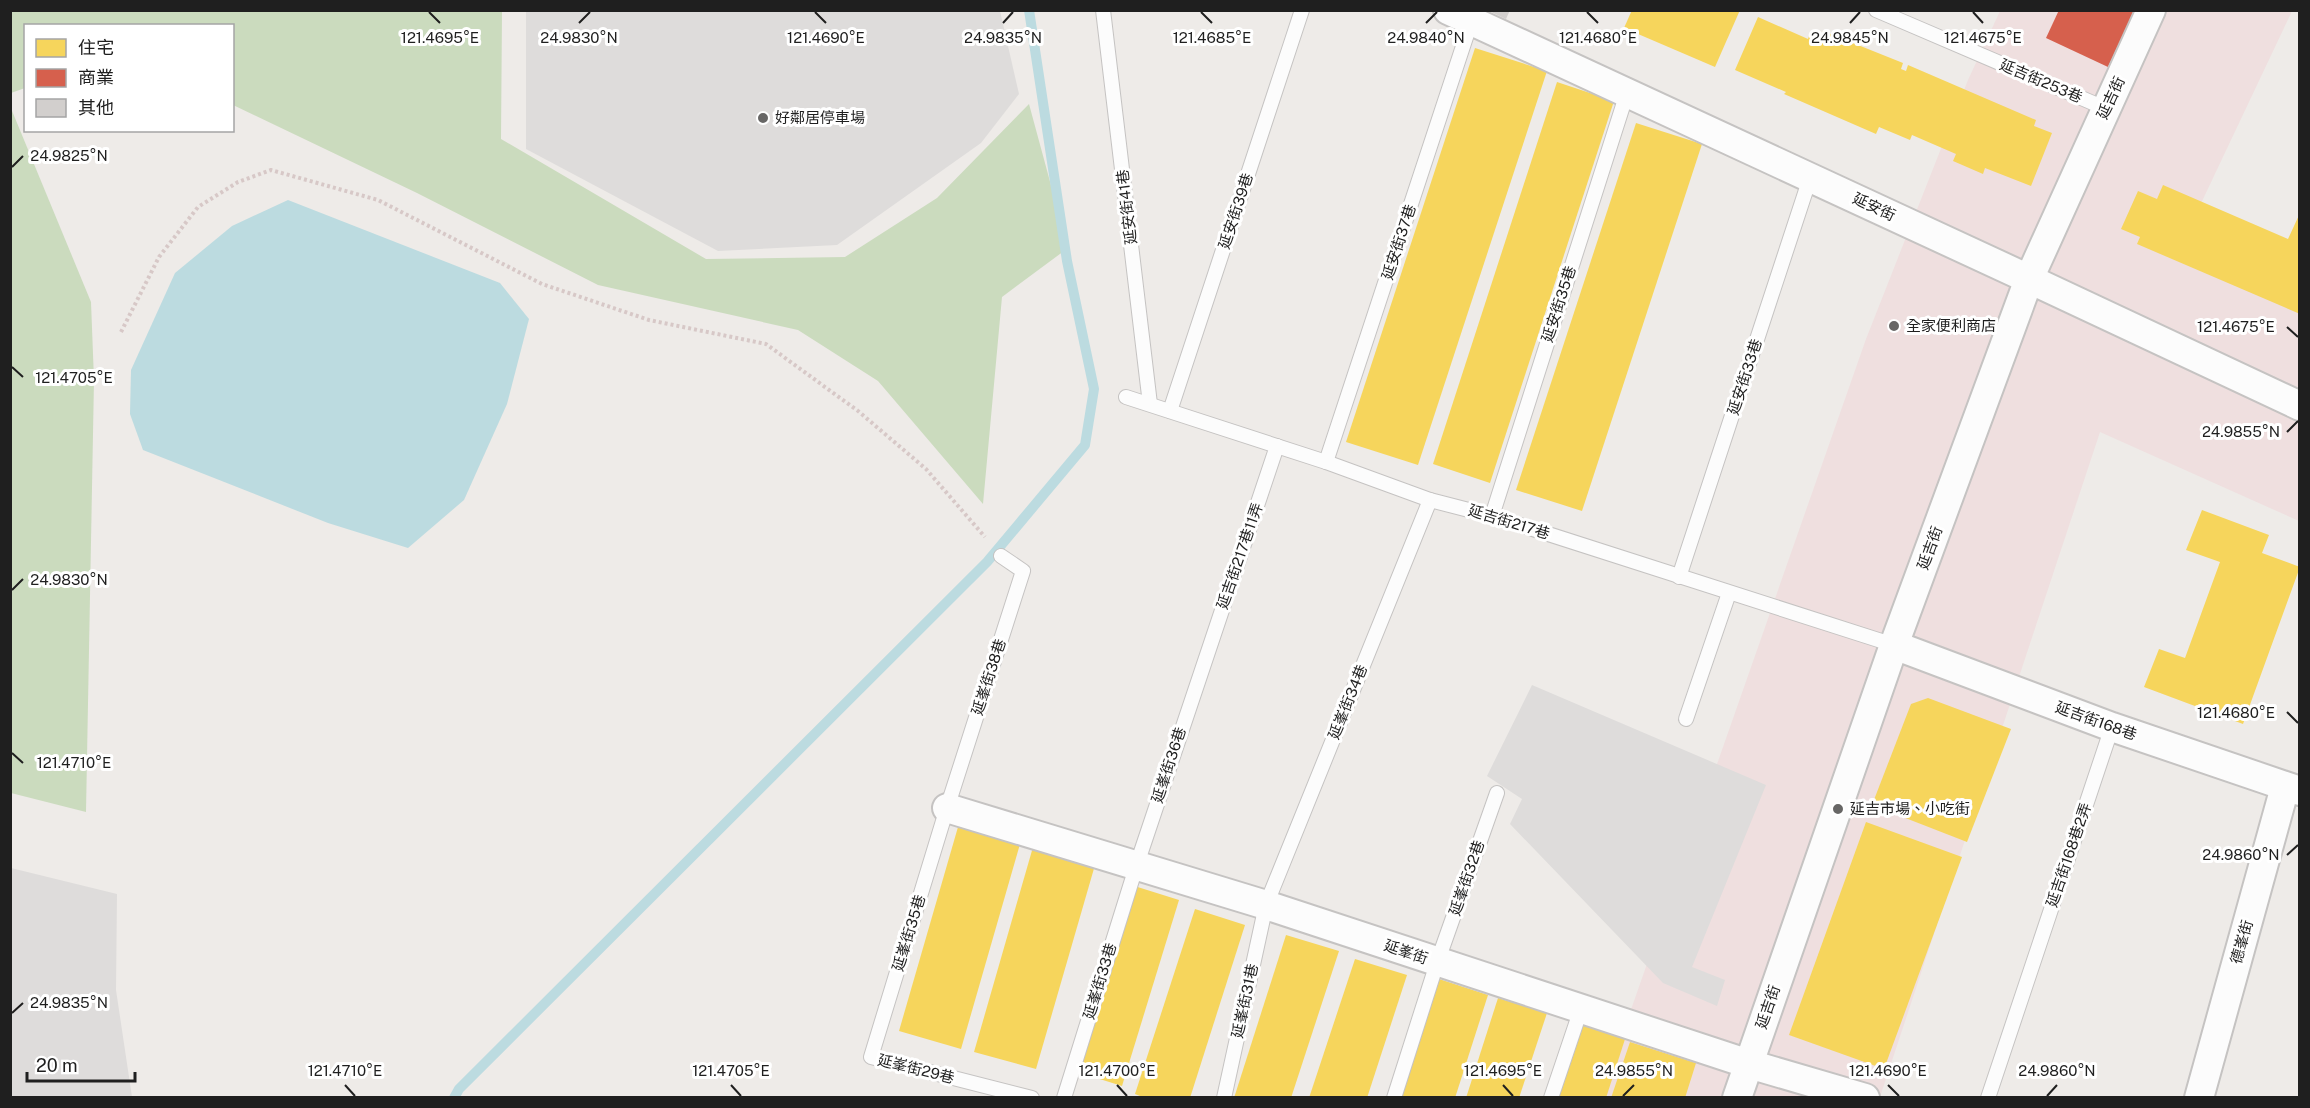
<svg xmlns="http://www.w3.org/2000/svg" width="2310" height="1108" viewBox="0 0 2310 1108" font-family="'Public Sans','Noto Sans TC',sans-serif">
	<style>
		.commercial { fill: #efdfdf }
		.forest { fill: #cbdbbe }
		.parking { fill: #dedcdb }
		.water { fill: #bcdbe0 }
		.homes { fill: #f6d55c }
		.shops { fill: #d6604d }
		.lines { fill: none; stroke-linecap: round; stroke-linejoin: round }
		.stream { stroke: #bcdbe0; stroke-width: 10 }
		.building { fill: #d2cfcd }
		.lane-casing { stroke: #c5c3c2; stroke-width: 16 }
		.street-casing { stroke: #c5c3c2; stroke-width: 32 }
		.path { stroke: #d7c8c7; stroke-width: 4; stroke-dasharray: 3 3; stroke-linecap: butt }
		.lane { stroke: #fcfcfc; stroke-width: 14 }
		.street { stroke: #fcfcfc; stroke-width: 28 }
		.ticks { fill: none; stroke: #1f1f1f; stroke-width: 2 }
		.poi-dot { fill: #676665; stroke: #fff; stroke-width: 2 }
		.labels { text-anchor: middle; stroke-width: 6; stroke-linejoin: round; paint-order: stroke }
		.street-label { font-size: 15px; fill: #1f1f1f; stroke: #fff }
		.poi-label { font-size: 15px; fill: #1f1f1f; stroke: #fff; text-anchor: start }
		.ticks-label { font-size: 15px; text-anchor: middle; fill: #1f1f1f; stroke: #fff; stroke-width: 6; stroke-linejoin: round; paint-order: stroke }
	</style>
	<rect width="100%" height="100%" fill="#eeebe8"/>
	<path class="commercial" d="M2000 11H2292L2196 214 2299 261V521L2100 432 1880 1097 1600 1098 1866 339 1968 80Z"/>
	<g class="forest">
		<path d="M11 10 502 11 501 139 706 259 845 257 937 198 1029 104 1068 248 1002 297 983 504 878 381 798 330 598 285 417 193 233 105 232 26H26L25 88 11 93Z"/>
		<path d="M10 106 91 302 94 380 86 812 11 793Z"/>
	</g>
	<g class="parking">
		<path d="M526 11H1000L1019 94 981 143 837 245 718 251 526 149Z"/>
		<path d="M1532 685 1766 785 1692 967 1725 980 1717 1006 1663 983 1510 824 1522 799 1487 776Z"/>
		<path d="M11 868 117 894 116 990 132 1097H11Z"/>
	</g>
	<path class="water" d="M288 200 500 283 529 319 507 404 464 500 408 548 328 523 143 450 130 414 131 370 175 273 232 226Z"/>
	<g class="homes">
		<path d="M1632 10H1740L1715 67 1624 28Z"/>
		<path d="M1758 17 1808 39 1811 31 1821 35 1823 31 1903 63 1901 69 1906 71 1908 65 2036 120 2034 126 2052 133 2031 186 1985 168 1983 174 1953 161 1956 154 1912 135 1910 140 1879 127 1876 134 1784 94 1786 92 1735 70Z"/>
		<path d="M1475 48 1547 71 1418 465 1346 442Z"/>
		<path d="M1557 82 1614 101 1490 483 1433 464Z"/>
		<path d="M1636 123 1702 144 1582 511 1516 490Z"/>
		<path d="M2163 185 2288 239 2300 213V314L2137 244 2140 237 2121 229 2138 191 2157 199Z"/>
		<path d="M2202 510 2269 535 2262 553 2300 567 2243 724 2144 687 2159 649 2185 658 2220 562 2186 550Z"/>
		<path d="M1928 698 2011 729 1967 842 1872 805 1911 704Z"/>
		<path d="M1866 822 1962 857 1884 1069 1789 1035Z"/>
		<path d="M958 827 1020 844 961 1049 899 1031Z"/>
		<path d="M1033 847 1095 865 1036 1069 974 1052Z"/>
		<path d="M1128 884 1179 900 1122 1086 1071 1070Z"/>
		<path d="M1195 909 1245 925 1190 1098H1145L1135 1094Z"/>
		<path d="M1286 935 1339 951 1291 1098H1234Z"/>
		<path d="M1355 959 1407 975 1367 1098H1309Z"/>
		<path d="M1439 979 1488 995 1455 1098H1401Z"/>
		<path d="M1498 998 1547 1013 1519 1098H1466Z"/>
		<path d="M1575 1020 1626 1036 1606 1098H1549Z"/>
		<path d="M1630 1042 1696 1063 1685 1098H1611Z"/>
	</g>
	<path class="shops" d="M2059 10H2135L2108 67 2046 38Z"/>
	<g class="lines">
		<path class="stream" d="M454 1098 459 1089 987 562 1085 445 1094 389 1067 261 1029 10"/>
	</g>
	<path class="building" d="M1487 10H1510L1506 19Z"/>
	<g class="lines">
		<g class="lane-casing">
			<g id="lane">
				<path d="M1103 10 1150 404"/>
				<path d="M1876 10 2107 109"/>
				<path d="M1126 397 1326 462 1430 500 1492 516 1894 645"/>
				<path d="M1170 411 1302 10"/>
				<path d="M1326 462 1471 22"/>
				<path d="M1492 516 1627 93"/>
				<path d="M1001 556 1023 571 947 808 871 1057 1032 1098"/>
				<path d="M1679 577 1810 178"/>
				<path d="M1686 719 1729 593"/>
				<path d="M1064 1098 1137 864 1277 446"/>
				<path d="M1224 1098 1266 905 1430 500"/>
				<path d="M1394 1098 1437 963 1497 793"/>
				<path d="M1551 1098 1581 1009"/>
				<path d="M1988 1098 2112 727"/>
			</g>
		</g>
		<g class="street-casing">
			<g id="street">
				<path d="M1448 10 2029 279 2300 406"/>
				<path d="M1894 645 2112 727 2300 791"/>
				<path d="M947 808 1266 905 1749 1064 1865 1098"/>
				<path d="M1737 1098 1894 645 2029 279 2151 10"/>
				<path d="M2199 1098 2285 787"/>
			</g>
		</g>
		<path class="path" d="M121 332 159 257 198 207 238 182 271 170 378 200 542 284 649 320 766 344 858 411 926 469 985 537"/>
		<use href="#lane" class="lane"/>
		<use href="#street" class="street"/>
	</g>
	<path class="ticks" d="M429 12 440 23M815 12 826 23M1201 12 1212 23M1587 12 1598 23M1973 12 1983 23M579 23 590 12M1003 23 1013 12M1426 23 1437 12M1850 23 1860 12M12 167 23 156M2287 327 2298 337M12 367 23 377M2287 432 2298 421M12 590 23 579M2287 712 2298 723M12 753 23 763M2287 855 2298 845M12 1013 23 1003M345 1085 355 1096M731 1085 741 1096M1117 1085 1127 1096M1503 1085 1513 1096M1888 1085 1899 1096M1623 1096 1634 1085M2047 1096 2057 1085"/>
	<g class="poi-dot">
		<circle cx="763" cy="118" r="6"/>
		<circle cx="1894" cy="326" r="6"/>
		<circle cx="1838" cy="809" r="6"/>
	</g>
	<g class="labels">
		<g class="street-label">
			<text transform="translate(2041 81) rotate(23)" y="5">延吉街253巷</text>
			<text transform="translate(2111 98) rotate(-65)" y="5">延吉街</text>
			<text transform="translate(1127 207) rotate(-97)" y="5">延安街41巷</text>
			<text transform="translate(1874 207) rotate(25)" y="5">延安街</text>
			<text transform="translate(1236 211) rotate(-72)" y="5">延安街39巷</text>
			<text transform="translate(1399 242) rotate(-72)" y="5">延安街37巷</text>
			<text transform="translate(1559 304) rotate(-72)" y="5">延安街35巷</text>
			<text transform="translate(1745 377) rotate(-72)" y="5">延安街33巷</text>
			<text transform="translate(1509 522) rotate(17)" y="5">延吉街217巷</text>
			<text transform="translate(1930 548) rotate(-70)" y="5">延吉街</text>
			<text transform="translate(1240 556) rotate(-71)" y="5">延吉街217巷11弄</text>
			<text transform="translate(989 677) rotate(-72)" y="5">延峯街38巷</text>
			<text transform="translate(1348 702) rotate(-68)" y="5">延峯街34巷</text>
			<text transform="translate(2096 721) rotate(20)" y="5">延吉街168巷</text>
			<text transform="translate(1169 765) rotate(-72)" y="5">延峯街36巷</text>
			<text transform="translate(2069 855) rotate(-71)" y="5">延吉街168巷2弄</text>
			<text transform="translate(1467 878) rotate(-71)" y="5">延峯街32巷</text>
			<text transform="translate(909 933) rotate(-73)" y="5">延峯街35巷</text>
			<text transform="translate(2242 942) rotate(-74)" y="5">德峯街</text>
			<text transform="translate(1406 952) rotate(19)" y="5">延峯街</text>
			<text transform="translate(1100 981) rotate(-73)" y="5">延峯街33巷</text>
			<text transform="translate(1245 1001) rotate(-78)" y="5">延峯街31巷</text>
			<text transform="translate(1768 1007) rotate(-71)" y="5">延吉街</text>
			<text transform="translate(916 1069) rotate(14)" y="5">延峯街29巷</text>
		</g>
		<g class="poi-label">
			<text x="775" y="123">好鄰居停車場</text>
			<text x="1906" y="331">全家便利商店</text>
			<text x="1850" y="814">延吉市場、小吃街</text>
		</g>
	</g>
	<g class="ticks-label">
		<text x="440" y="43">121.4695°E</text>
		<text x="579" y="43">24.9830°N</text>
		<text x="826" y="43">121.4690°E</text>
		<text x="1003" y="43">24.9835°N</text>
		<text x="1212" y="43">121.4685°E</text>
		<text x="1426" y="43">24.9840°N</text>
		<text x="1598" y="43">121.4680°E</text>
		<text x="1850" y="43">24.9845°N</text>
		<text x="1983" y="43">121.4675°E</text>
		<text x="69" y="161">24.9825°N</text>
		<text x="2236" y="332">121.4675°E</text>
		<text x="74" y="383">121.4705°E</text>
		<text x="2241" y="437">24.9855°N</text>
		<text x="69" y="585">24.9830°N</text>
		<text x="2236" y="718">121.4680°E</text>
		<text x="74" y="768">121.4710°E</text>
		<text x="2241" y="860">24.9860°N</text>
		<text x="69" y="1008">24.9835°N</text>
		<text x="1634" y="1076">24.9855°N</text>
		<text x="345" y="1076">121.4710°E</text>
		<text x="731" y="1076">121.4705°E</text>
		<text x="1117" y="1076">121.4700°E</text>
		<text x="1503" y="1076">121.4695°E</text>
		<text x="1888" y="1076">121.4690°E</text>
		<text x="2057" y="1076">24.9860°N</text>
	</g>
	<rect width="2310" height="1108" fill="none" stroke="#1f1f1f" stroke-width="24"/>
	<rect x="24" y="24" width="210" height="108" fill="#ffffff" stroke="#a5a5a5" stroke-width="1.5"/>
	<rect x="36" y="39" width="30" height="18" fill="#f6d55c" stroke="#a5a5a5" stroke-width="1.5"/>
	<text x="78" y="54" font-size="18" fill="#1f1f1f">住宅</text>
	<rect x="36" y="69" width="30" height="18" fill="#d6604d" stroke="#a5a5a5" stroke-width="1.5"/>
	<text x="78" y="84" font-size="18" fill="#1f1f1f">商業</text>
	<rect x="36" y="99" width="30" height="18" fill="#d2cfcd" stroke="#a5a5a5" stroke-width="1.5"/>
	<text x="78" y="114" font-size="18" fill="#1f1f1f">其他</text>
	<path d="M27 1072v9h108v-9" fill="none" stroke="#1f1f1f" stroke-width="3"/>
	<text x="36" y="1072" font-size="18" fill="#1f1f1f" stroke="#ffffff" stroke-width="4.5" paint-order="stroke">20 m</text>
</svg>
